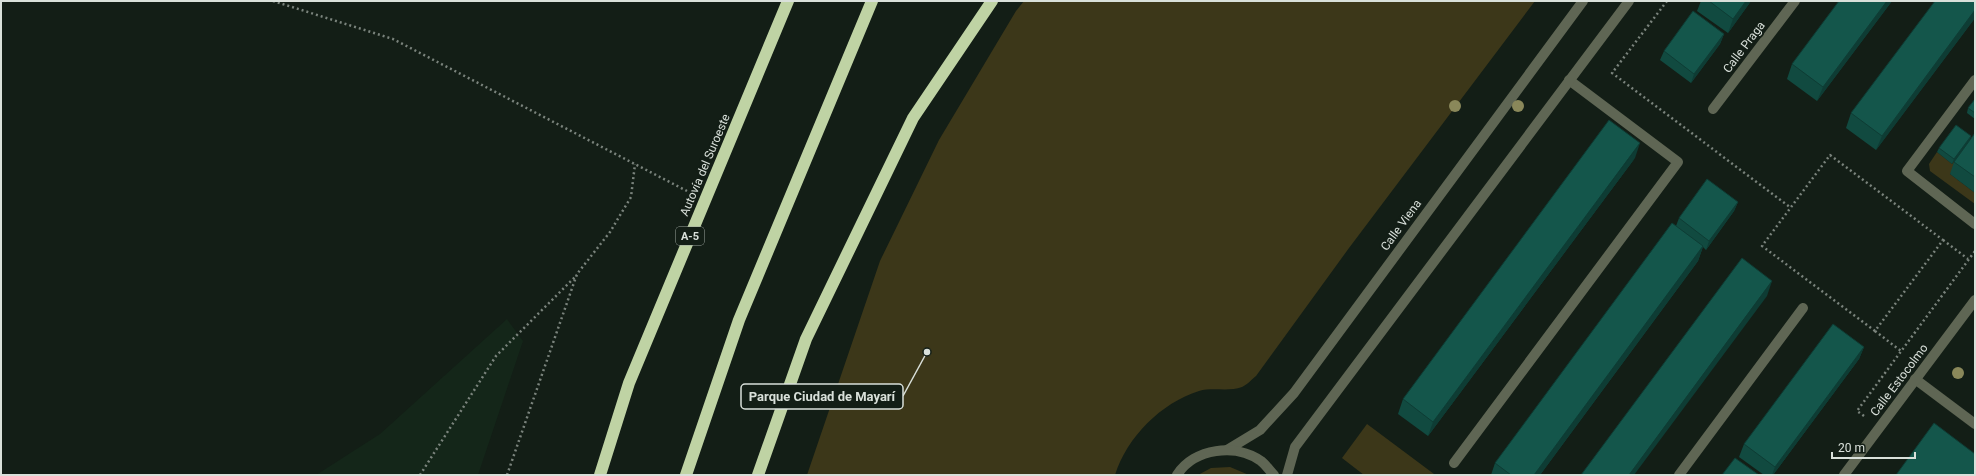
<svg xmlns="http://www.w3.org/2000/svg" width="1976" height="476" viewBox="0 0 1976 476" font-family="Roboto,sans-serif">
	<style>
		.built { fill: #142619 }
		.green { fill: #3c3719 }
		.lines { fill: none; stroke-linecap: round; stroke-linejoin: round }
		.path { stroke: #7a837c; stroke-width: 2.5; stroke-dasharray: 2 3; stroke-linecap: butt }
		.minor { stroke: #5f6654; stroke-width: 10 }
		.highway { stroke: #bfd3a4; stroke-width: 12 }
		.tree { fill: #8a885a }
		.wall { fill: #114a40 }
		.shaded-wall { fill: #0e3c34 }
		.building { fill: #14564b; stroke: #0e3c34 }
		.labels { text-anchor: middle; stroke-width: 4; stroke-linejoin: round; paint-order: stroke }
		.shield { fill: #131e16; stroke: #9ea69f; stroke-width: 1 }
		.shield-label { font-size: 11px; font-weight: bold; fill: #d9e0da }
		.street-label { font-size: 12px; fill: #d9e0da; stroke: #131e16 }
		.leader { fill: none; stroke: #d9e0da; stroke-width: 1.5 }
		.callout-dot { fill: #d9e0da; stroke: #131e16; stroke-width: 1.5 }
		.callout { fill: #131e16; stroke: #d9e0da; stroke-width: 1.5 }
		.callout-label { font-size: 13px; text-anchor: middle; font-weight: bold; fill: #d9e0da }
	</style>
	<rect width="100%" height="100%" fill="#131e16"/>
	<path class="built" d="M507 319 523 341 478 475H316L380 434Z"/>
	<g class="green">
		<path d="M1024 1H1535L1349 248 1256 376C1252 379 1247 385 1242 387 1229 392 1212 387 1199 391 1161 403 1127 437 1115 475H807L880 261 939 140 1016 11Z"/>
		<path d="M1937 152 1952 164 1961 152 1964 154 1950 174 1975 193V204L1930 171 1929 164Z"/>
		<path d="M1367 424 1434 474 1364 475 1342 458Z"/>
		<path d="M1230 467 1249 475H1198L1211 468Z"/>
	</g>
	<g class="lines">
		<g class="path">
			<path d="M273 1 393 39 687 191"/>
			<path d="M1667 1 1612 73 1791 208"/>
			<path d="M1830 155 1943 240 1875 331 1762 246Z"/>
			<path d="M1943 240 1968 259"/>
			<path d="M1875 331 1901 351"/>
			<path d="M1864 416 1857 411 1975 251"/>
			<path d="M420 475 496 356 577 275"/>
			<path d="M507 475 577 274 610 232 631 197 635 164"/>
		</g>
		<g class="minor">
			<path d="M1975 80 1907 171 1975 224"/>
			<path d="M1713 109 1795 1"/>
			<path d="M1915 379 1975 424"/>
			<path d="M1227 450 1260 430 1294 393 1583 1"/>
			<path d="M1454 463 1678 162 1569 80"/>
			<path d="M1177 475C1194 448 1236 443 1261 461 1266 465 1270 471 1274 475"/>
			<path d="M1287 475 1295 447 1629 1"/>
			<path d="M1679 475 1803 308"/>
			<path d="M1844 475 1975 300"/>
		</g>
		<g class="highway">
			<path d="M600 475 629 383 788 1"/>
			<path d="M686 475 739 320 872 1"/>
			<path d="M758 475 806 339 913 118 992 1"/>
		</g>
	</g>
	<g class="tree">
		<circle cx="1455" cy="106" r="6"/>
		<circle cx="1518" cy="106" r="6"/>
		<circle cx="1958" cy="373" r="6"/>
	</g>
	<g class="wall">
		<path d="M1701 1H1751L1728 33 1697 11Z"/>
		<path d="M1892 1 1817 101 1787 79 1792 64Z"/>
		<path d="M1975 1V18L1876 150 1846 128 1851 113Z"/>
		<path d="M1724 34 1720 44 1691 83 1660 60 1664 51Z"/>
		<path d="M1975 99V119L1967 113 1968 108Z"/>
		<path d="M1975 133V193L1950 174 1954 162Z"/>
		<path d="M1971 136 1969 141 1952 164 1937 152 1939 148Z"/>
		<path d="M1635 158 1428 436 1398 414 1403 399Z"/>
		<path d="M1738 202 1734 211 1706 250 1703 247 1698 261 1540 475H1491L1495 463 1676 226 1679 218Z"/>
		<path d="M1864 347 1859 359 1773 475H1764L1739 457 1744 444Z"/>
	</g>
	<g class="shaded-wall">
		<path d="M1746 1H1751L1728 33 1733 19Z"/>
		<path d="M1887 1H1892L1817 101 1823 87Z"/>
		<path d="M1975 10V18L1876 150 1882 136Z"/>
		<path d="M1724 34 1720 44 1691 83 1694 74Z"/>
		<path d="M1971 136 1969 141 1952 164 1954 159Z"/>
		<path d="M1640 143 1635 158 1428 436 1433 422Z"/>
		<path d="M1738 202 1734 211 1706 250 1709 241Z"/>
		<path d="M1703 246 1698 261 1540 475H1534Z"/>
		<path d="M1772 281 1767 296 1634 475H1629Z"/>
		<path d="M1864 347 1859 359 1773 475H1772L1775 467Z"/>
	</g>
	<g class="building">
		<path d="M1709 1H1746L1733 19Z"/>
		<path d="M1839 1H1887L1823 87 1792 64Z"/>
		<path d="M1935 1H1975V10L1882 136 1851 113Z"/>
		<path d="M1693 11 1724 34 1694 74 1664 51Z"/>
		<path d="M1975 99V113L1968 108Z"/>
		<path d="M1609 120 1640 143 1433 422 1403 399Z"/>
		<path d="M1956 125 1971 136 1954 159 1939 148Z"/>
		<path d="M1975 133V177L1954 162Z"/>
		<path d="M1707 179 1738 202 1709 241 1679 218Z"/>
		<path d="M1672 223 1703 246 1534 475H1511L1495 463Z"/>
		<path d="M1742 258 1772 281 1629 475H1581Z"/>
		<path d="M1833 324 1864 347 1775 467 1744 444Z"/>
		<path d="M1934 423 1975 454V475H1896Z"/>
		<path d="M1735 458 1759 475H1722Z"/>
	</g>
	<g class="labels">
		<rect class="shield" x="676" y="227" width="28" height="18" rx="3"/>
		<g class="shield-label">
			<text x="690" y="240">A-5</text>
		</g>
		<g class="street-label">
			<text transform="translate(1744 47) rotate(-53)" y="4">Calle Praga</text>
			<text transform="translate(705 165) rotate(-67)" y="4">Autovía del Suroeste</text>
			<text transform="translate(1401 225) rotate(-54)" y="4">Calle Viena</text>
			<text transform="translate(1899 380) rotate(-53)" y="4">Calle Estocolmo</text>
		</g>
	</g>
	<path class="leader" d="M927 352L903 396"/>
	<circle class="callout-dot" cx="927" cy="352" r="4"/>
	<rect class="callout" x="741" y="384" width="162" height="25" rx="4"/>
	<g class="callout-label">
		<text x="822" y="401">Parque Ciudad de Mayarí</text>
	</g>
	<rect width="1976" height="476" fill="none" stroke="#d9e0da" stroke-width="4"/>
	<path d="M1832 452v6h83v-6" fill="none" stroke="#d9e0da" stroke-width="2"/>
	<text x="1838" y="452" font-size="12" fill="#d9e0da" stroke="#131e16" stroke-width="3" paint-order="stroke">20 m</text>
</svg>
